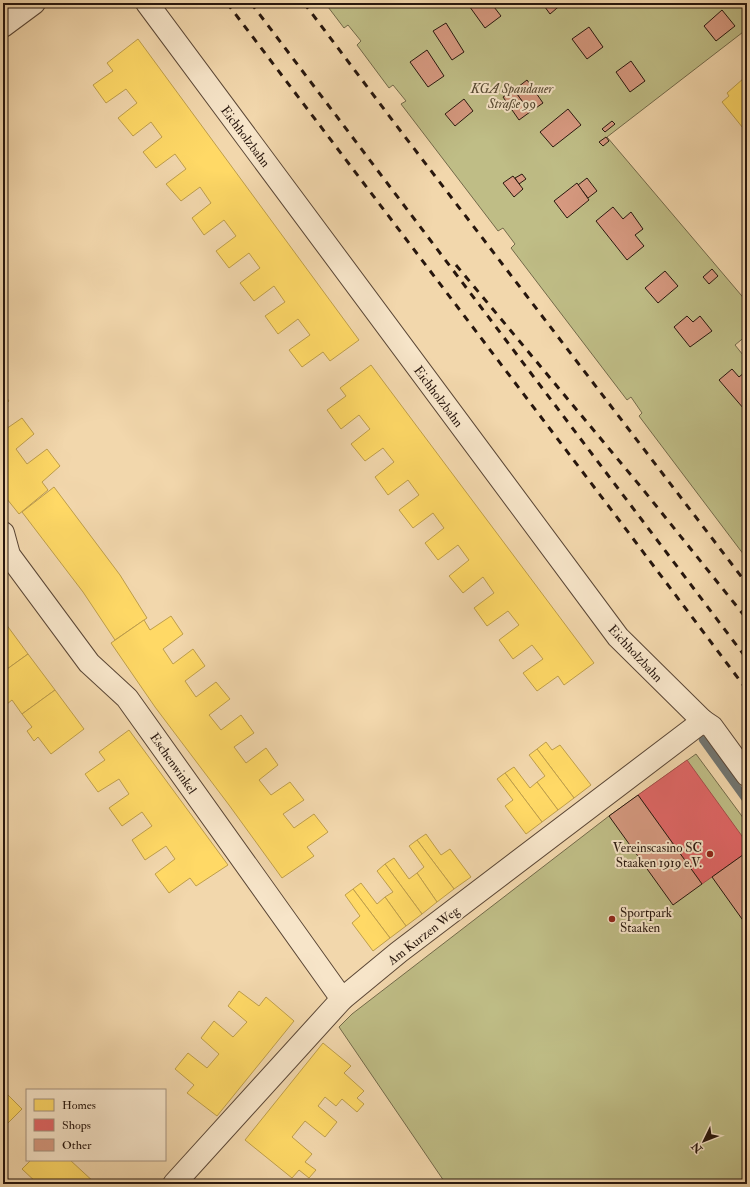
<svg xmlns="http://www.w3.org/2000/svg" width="750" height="1187" viewBox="0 0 750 1187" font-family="'IM FELL Double Pica',serif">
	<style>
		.green { fill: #bfbd86; stroke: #736a4a }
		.homes { fill: #ffd966; stroke: #be9e4b }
		.shops { fill: #e06666; stroke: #a84e4b }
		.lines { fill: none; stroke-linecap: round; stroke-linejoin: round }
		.stream { stroke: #717672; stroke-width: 8 }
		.building { fill: #d69980; stroke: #27160d }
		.street-casing { stroke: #5a4635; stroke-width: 24 }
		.street { stroke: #f7e5c9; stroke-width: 22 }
		.rail { stroke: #27160d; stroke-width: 3; stroke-dasharray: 7 7; stroke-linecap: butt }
		.poi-dot { fill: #8f2418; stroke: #f7e5c9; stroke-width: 1.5 }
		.labels { text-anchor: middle; stroke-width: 4; stroke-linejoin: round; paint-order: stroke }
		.park-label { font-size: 13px; font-style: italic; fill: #554831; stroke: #f7e5c9 }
		.street-label { font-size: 13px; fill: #27160d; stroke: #f7e5c9 }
		.poi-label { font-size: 13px; fill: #27160d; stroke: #f7e5c9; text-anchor: end }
	</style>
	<rect width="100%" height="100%" fill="#f2d7ac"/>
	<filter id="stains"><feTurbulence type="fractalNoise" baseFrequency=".005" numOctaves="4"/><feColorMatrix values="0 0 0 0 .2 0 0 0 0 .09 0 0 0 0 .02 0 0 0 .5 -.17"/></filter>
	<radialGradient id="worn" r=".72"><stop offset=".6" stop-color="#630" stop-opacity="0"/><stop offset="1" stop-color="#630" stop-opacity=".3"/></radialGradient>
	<g class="green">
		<path d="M325 3H747V29L607 137 747 302V335L735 345 747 360V559L639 416 642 413 631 397 627 400 511 248 515 244 503 228 498 231 495 227 401 104 406 101 393 85 389 88 357 45 361 41 348 25 344 28Z"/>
		<path d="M696 754 747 823V1184H446L339 1027 352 1014 609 816Z"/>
	</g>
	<g class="homes">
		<path d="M138 39 359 340 330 361 323 352 302 367 289 350 310 335 298 319 278 334 265 316 285 302 274 286 254 301 240 283 260 268 249 253 229 268 216 251 236 236 224 220 204 235 192 218 211 203 200 187 181 201 166 184 186 169 175 154 156 168 143 152 162 137 151 122 133 136 118 118 137 103 126 89 106 103 93 85 113 71 107 63Z"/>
		<path d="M744 78 747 81V133L722 102 729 96 727 93Z"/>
		<path d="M371 365 594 663 564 685 558 676 537 691 523 673 543 659 532 645 513 659 499 640 519 625 508 611 487 626 474 608 494 593 483 577 463 593 449 576 469 560 458 545 438 560 425 543 444 528 433 513 413 528 399 510 419 495 408 480 388 495 375 477 394 462 383 448 365 461 351 444 370 429 359 415 341 429 327 410 346 396 340 388Z"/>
		<path d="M3 393 9 401 3 406Z"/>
		<path d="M22 418 34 434 16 449 27 464 47 449 60 466 42 482 48 490 19 514 3 494V431Z"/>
		<path d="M54 487 120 575 147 618 115 640 83 592 22 512Z"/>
		<path d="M171 616 183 634 163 649 173 664 193 649 205 666 185 681 196 697 216 682 230 699 209 715 221 730 241 715 254 733 234 747 246 763 266 748 278 765 259 780 271 795 290 782 304 800 283 814 294 828 314 814 328 832 307 847 314 856 282 878 229 805 155 707 111 643 144 620 150 630Z"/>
		<path d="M3 620 28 654 3 672Z"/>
		<path d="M28 654 55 690 22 714 12 700 7 704 3 699V693L6 691 3 687V672Z"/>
		<path d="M55 690 84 729 51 754 38 737 34 741 27 731 32 727 22 714Z"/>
		<path d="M129 730 228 865 196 886 190 878 169 893 155 874 175 859 166 846 145 860 132 840 152 826 142 812 122 826 109 808 129 794 119 779 98 792 85 774 105 760 99 752Z"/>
		<path d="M546 742 552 750 560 745 591 785 574 798 537 749Z"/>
		<path d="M537 749 574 798 558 810 537 782 545 776 529 755Z"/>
		<path d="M514 767 530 788 537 782 558 810 542 822 505 773Z"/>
		<path d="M505 773 542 822 526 834 505 806 513 800 497 779Z"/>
		<path d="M426 834 441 855 450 849 471 877 454 889 417 840Z"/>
		<path d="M417 840 454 889 437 902 417 873 424 867 409 846Z"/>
		<path d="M394 858 409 879 417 873 437 902 422 914 385 864Z"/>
		<path d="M385 864 422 914 406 926 385 897 393 892 377 871Z"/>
		<path d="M361 883 377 904 385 897 406 926 390 938 353 889Z"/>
		<path d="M353 889 390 938 373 951 352 923 360 916 345 895Z"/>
		<path d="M239 991 259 1006 266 997 294 1021 217 1116 187 1093 194 1085 175 1069 188 1053 207 1068 219 1054 201 1038 214 1021 233 1037 247 1022 228 1006Z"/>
		<path d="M323 1043 351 1066 344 1073 364 1091 357 1098 364 1104 357 1112 342 1099 336 1106 325 1097 318 1106 337 1122 325 1137 305 1121 292 1137 312 1154 305 1162 316 1170 309 1178 299 1170 292 1178 245 1140Z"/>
		<path d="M3 1090 22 1109 3 1128Z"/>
		<path d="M31 1160H70L96 1184H38L22 1169Z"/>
	</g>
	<path class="shops" d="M687 760 747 843V852L702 884 638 795Z"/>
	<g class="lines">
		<path class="stream" d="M703 740 747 801"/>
	</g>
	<g class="building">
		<path d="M467 3H491L501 16 485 28Z"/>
		<path d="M542 3H563L550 14Z"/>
		<path d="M722 10 735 26 716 41 704 26Z"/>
		<path d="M446 23 464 52 452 60 433 31Z"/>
		<path d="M589 27 603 47 587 59 572 39Z"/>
		<path d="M427 50 444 76 428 87 410 62Z"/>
		<path d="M631 61 645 81 630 92 616 72Z"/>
		<path d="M527 80 543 103 530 112 514 90Z"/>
		<path d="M514 90 530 112 519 120 503 97Z"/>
		<path d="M464 99 473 111 455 126 445 114Z"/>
		<path d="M568 109 581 125 553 147 540 132Z"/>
		<path d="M612 121 615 124 605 132 602 129Z"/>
		<path d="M606 137 609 141 603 146 599 142Z"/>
		<path d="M522 174 526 179 519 184 515 178Z"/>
		<path d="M513 176 523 189 514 197 503 183Z"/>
		<path d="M587 178 597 191 588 198 578 185Z"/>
		<path d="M577 183 589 200 567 218 554 201Z"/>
		<path d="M613 207 623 219 631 212 643 229 635 235 644 246 627 260 596 221Z"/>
		<path d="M712 269 718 276 709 284 703 277Z"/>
		<path d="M665 271 678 286 658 303 645 288Z"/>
		<path d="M687 316 693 322 700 316 712 331 690 347 674 327Z"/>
		<path d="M732 369 739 377 745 372 747 375V406L744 409 719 380Z"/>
		<path d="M638 795 702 884 673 905 609 816Z"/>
		<path d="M747 852V926L712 877Z"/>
	</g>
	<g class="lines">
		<g class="street-casing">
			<g id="street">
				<path d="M147 3 618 637 703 721 712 727 747 775"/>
				<path d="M3 26 34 3"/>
				<path d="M3 533 9 555 89 663 127 698 342 999"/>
				<path d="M174 1184 342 999 399 952 703 721"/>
			</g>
		</g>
		<use href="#street" class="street"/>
		<g class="rail">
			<path d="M227 3 613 512 747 690"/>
			<path d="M251 3 747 659"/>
			<path d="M304 3 396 125 747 584"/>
			<path d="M456 265 641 487 747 619"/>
		</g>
	</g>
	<g class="poi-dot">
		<circle cx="710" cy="854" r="4"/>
		<circle cx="612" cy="919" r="4"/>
	</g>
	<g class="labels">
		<g class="park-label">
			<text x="512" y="93">KGA Spandauer<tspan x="512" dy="15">Straße 99</tspan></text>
		</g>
		<g class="street-label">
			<text transform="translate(246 136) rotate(53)" y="5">Eichholzbahn</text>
			<text transform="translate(439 396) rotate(53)" y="5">Eichholzbahn</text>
			<text transform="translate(636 653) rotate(47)" y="5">Eichholzbahn</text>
			<text transform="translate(174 763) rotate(55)" y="5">Eschenwinkel</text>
			<text transform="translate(423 935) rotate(-38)" y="5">Am Kurzen Weg</text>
		</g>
		<g class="poi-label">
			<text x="702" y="852">Vereinscasino SC<tspan x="702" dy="15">Staaken 1919 e.V.</tspan></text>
			<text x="620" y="917" text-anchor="start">Sportpark<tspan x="620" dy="15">Staaken</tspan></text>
		</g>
	</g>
	<rect width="750" height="1187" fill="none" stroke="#f2d7ac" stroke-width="16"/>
	<rect x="4" y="4" width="742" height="1179" fill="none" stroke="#27160d" stroke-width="2"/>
	<rect x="8" y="8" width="734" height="1171" fill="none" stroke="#27160d"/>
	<rect x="26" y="1089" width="140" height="72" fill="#f7e5c9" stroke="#a4927e"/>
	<rect x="34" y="1099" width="20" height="12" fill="#ffd966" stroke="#a4927e"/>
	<text x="62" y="1109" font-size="12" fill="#27160d">Homes</text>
	<rect x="34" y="1119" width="20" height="12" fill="#e06666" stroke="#a4927e"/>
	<text x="62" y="1129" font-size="12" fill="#27160d">Shops</text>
	<rect x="34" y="1139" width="20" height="12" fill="#d69980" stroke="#a4927e"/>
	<text x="62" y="1149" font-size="12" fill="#27160d">Other</text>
	<g transform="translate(704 1141) rotate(227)" stroke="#f7e5c9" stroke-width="3" paint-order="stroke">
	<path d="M0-3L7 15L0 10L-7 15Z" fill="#27160d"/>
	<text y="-6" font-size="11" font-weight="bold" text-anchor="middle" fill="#27160d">N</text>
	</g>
	<rect width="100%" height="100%" filter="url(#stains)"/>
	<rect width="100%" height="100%" fill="url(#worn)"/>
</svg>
